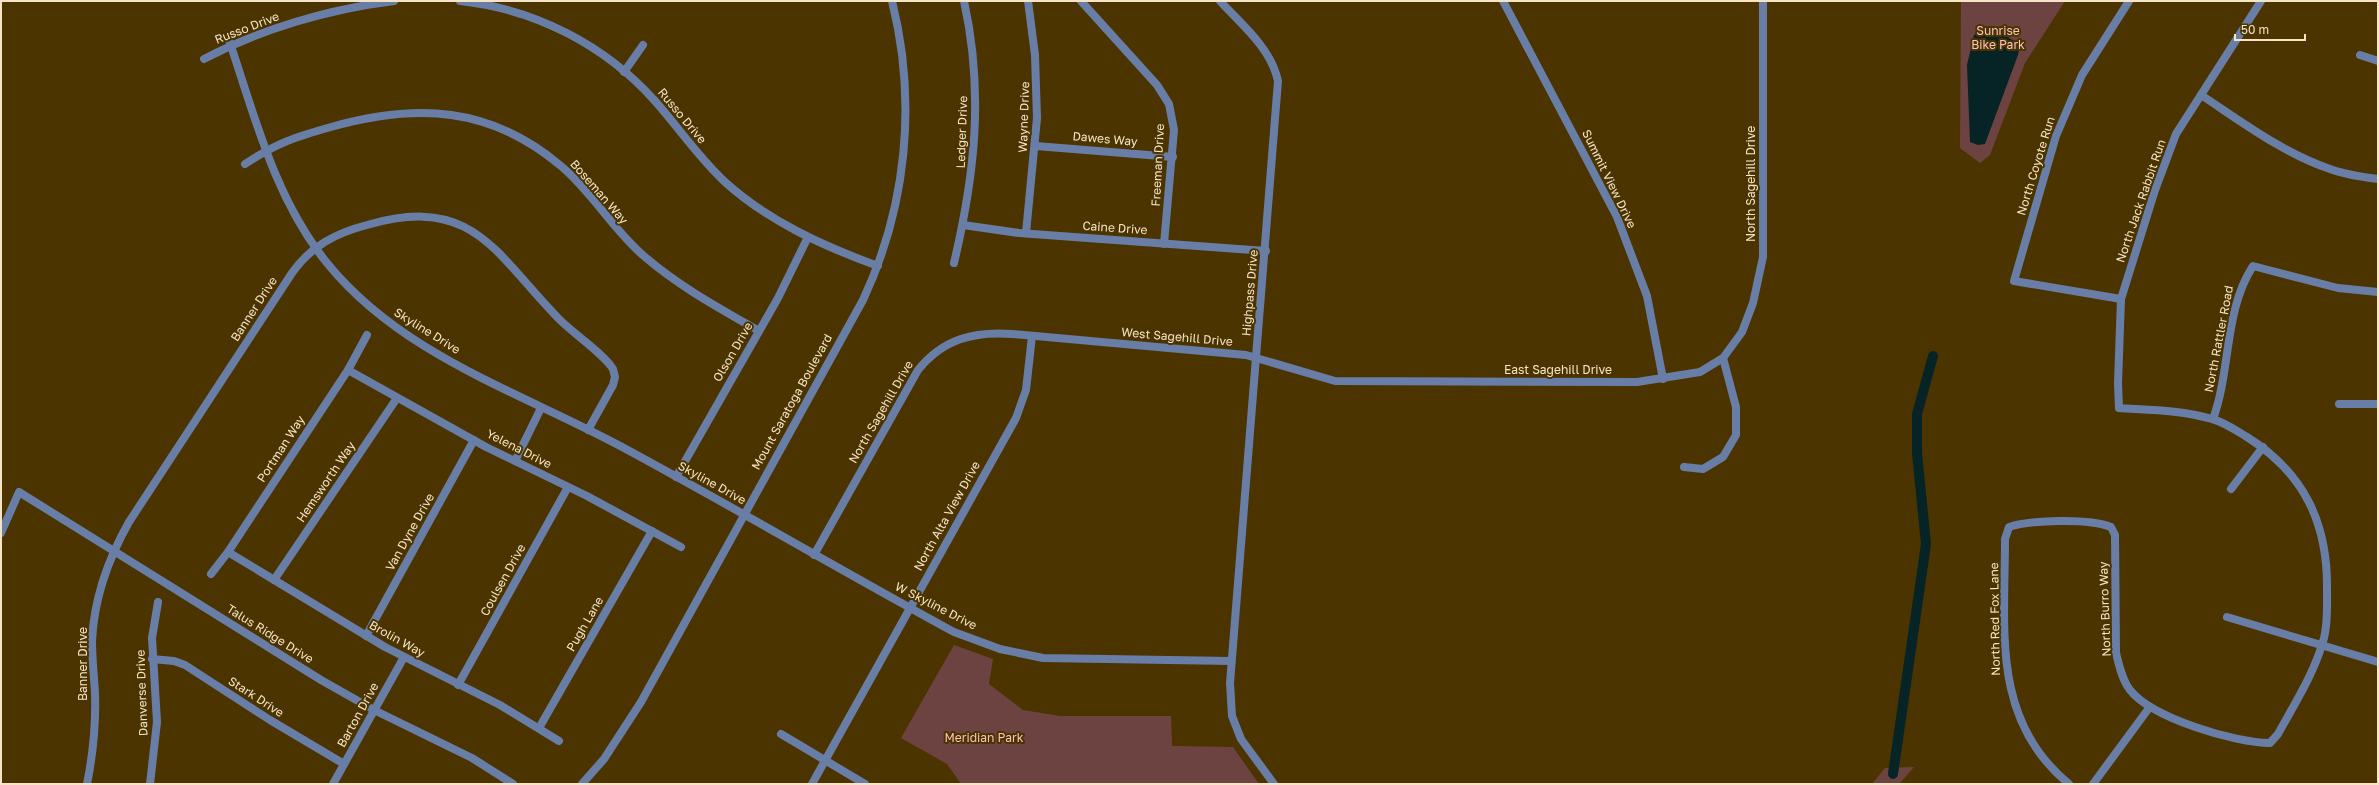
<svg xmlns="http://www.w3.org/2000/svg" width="2379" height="785" viewBox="0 0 2379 785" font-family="'Golos Text',sans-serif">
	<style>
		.green { fill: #6d4341 }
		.water { fill: #062325 }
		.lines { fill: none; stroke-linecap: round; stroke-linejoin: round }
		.canal { stroke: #062325; stroke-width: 10 }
		.minor { stroke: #697ea6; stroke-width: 8 }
		.tertiary { stroke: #697ea6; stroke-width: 8 }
		.labels { text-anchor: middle; stroke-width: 4; stroke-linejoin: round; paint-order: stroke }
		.street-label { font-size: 12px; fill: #f5e4c5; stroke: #4b3400 }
		.park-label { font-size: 12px; fill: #fdc2be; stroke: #4b3400 }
	</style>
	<rect width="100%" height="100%" fill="#4b3400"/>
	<g class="green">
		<path d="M1961 1H2065L2025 63 1990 155 1980 163 1960 148Z"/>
		<path d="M954 645 993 659 989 684 1023 710 1060 716H1171L1172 746 1233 747 1259 784H961L947 764 901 738Z"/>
		<path d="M1914 767 1899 784H1872L1885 768Z"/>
	</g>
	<path class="water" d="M1986 31 2000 32 2020 45 2018 55 1985 144 1978 145 1970 142 1967 65 1974 35Z"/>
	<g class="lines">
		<path class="canal" d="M1893 774 1926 544 1917 453V414L1933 356"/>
		<g class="minor">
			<path d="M460 1C535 9 605 45 655 101 679 128 698 157 725 182 768 221 823 246 878 266"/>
			<path d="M1081 1 1157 85 1169 104 1174 130 1164 244"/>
			<path d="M1220 1C1242 25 1271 48 1278 81L1230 683 1232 716 1241 739 1274 784"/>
			<path d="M1503 1 1617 217 1647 296 1663 379"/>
			<path d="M229 40C255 117 275 199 327 263 402 356 523 393 624 448 735 508 844 572 954 632L1000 649 1043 658 1231 661"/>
			<path d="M2360 55 2378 61"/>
			<path d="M204 59C261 29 329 9 394 1"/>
			<path d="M624 72 643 45"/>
			<path d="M2201 95C2242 122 2283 153 2330 169 2346 175 2362 177 2378 179"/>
			<path d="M1036 146 1173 157"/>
			<path d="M245 164C277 143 295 137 331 127 416 103 490 106 561 166 593 193 613 230 645 257 680 287 719 308 759 331"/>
			<path d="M963 225 1019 233 1266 251"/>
			<path d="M1026 233 1037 118 1035 55 1028 1"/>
			<path d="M954 263C975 174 984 92 964 1"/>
			<path d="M2121 299 2014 281 2056 136 2082 75 2129 1"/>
			<path d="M348 370 486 447 587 496 681 547"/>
			<path d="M2339 404H2378"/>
			<path d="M2213 419C2231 370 2224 310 2253 266L2338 288 2378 292"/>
			<path d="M515 461 541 408"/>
			<path d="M1684 467 1703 469 1723 457 1736 435V407L1723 358"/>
			<path d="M676 477 778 298 808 237"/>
			<path d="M2231 489 2263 447"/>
			<path d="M1 533 19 492 321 680 374 710 472 758 513 784"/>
			<path d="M228 552 385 647 500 705 559 741"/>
			<path d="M814 555 918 370C943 339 974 331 1012 334L1246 355 1335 381 1637 382 1700 372 1723 358 1742 332 1753 303 1763 257V1"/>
			<path d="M211 574 228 552 348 370 367 335"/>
			<path d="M274 580 397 398"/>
			<path d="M2227 617 2378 662"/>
			<path d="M366 636 474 440"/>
			<path d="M152 659 174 661 185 665 270 720 344 764"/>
			<path d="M458 685 568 487"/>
			<path d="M539 728 652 531"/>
			<path d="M781 734 865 784"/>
			<path d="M87 784C93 754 96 723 95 693 94 676 92 658 92 641 94 598 108 559 129 522L292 273C311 246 336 233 367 225 474 194 495 254 560 320 574 334 604 354 613 369L615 377 613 385 588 430"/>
			<path d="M150 784 157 722 152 638 158 602"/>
			<path d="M333 784 404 657"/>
			<path d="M812 784 1016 418 1026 390 1032 336"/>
			<path d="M2069 784C1991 720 2005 629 2005 539L2009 527C2031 520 2089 518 2111 527L2115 535 2116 653C2119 665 2122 680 2130 690 2152 718 2235 743 2270 743L2278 734C2295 703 2315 672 2324 638 2328 622 2327 606 2327 590 2328 523 2304 473 2247 437 2237 431 2224 422 2212 419 2181 410 2150 410 2119 408L2118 383 2121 299 2155 190 2176 134 2261 1"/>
			<path d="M2093 784 2149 708"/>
		</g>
		<path class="tertiary" d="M582 784 604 759 641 702 863 300C907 206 917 101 892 1"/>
	</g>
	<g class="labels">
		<g class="street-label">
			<text transform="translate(247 28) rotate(-21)" y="4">Russo Drive</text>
			<text transform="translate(682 116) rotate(50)" y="4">Russo Drive</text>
			<text transform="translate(1024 117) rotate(-88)" y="4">Wayne Drive</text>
			<text transform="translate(962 132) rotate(-88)" y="4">Ledger Drive</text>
			<text transform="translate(1105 139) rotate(5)" y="4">Dawes Way</text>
			<text transform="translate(1158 165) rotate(-87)" y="4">Freeman Drive</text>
			<text transform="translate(2036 166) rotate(-73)" y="4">North Coyote Run</text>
			<text transform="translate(1609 179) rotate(64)" y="4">Summit View Drive</text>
			<text transform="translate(1751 184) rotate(-90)" y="4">North Sagehill Drive</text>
			<text transform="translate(599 192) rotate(49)" y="4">Boseman Way</text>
			<text transform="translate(2141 201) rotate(-71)" y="4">North Jack Rabbit Run</text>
			<text transform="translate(1115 228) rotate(4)" y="4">Caine Drive</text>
			<text transform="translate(1250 293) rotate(-85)" y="4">Highpass Drive</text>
			<text transform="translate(254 309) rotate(-57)" y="4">Banner Drive</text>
			<text transform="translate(427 331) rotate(32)" y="4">Skyline Drive</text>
			<text transform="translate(1177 337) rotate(5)" y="4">West Sagehill Drive</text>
			<text transform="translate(2219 339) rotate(-79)" y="4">North Rattler Road</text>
			<text transform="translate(733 352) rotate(-60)" y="4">Olson Drive</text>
			<text x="1558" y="374">East Sagehill Drive</text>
			<text transform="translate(792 402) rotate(-61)" y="4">Mount Saratoga Boulevard</text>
			<text transform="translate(881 412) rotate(-60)" y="4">North Sagehill Drive</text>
			<text transform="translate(281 449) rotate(-57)" y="4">Portman Way</text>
			<text transform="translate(519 449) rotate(27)" y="4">Yelena Drive</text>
			<text transform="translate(326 482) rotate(-56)" y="4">Hemsworth Way</text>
			<text transform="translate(712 483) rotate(29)" y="4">Skyline Drive</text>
			<text transform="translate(947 516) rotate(-61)" y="4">North Alta View Drive</text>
			<text transform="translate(410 532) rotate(-61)" y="4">Van Dyne Drive</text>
			<text transform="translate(503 580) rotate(-61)" y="4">Coulsen Drive</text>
			<text transform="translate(936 606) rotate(27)" y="4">W Skyline Drive</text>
			<text transform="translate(2105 609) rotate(-92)" y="4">North Burro Way</text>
			<text transform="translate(1995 619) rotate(-91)" y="4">North Red Fox Lane</text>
			<text transform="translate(585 624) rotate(-60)" y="4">Pugh Lane</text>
			<text transform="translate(270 634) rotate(32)" y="4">Talus Ridge Drive</text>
			<text transform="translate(397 639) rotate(29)" y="4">Brolin Way</text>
			<text transform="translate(83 664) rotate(-90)" y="4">Banner Drive</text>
			<text transform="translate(142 693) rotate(-92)" y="4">Danverse Drive</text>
			<text transform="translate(256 697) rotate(33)" y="4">Stark Drive</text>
			<text transform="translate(358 715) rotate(-61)" y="4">Barton Drive</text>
		</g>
		<g class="park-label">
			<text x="1998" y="35">Sunrise<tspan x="1998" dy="14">Bike Park</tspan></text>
			<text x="984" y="742">Meridian Park</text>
		</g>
	</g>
	<rect width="2379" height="785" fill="none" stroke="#f5e4c5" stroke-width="4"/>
	<path d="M2235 34v6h70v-6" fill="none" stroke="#f5e4c5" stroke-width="2"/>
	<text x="2241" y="34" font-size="12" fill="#f5e4c5" stroke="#4b3400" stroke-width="3" paint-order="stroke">50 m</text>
</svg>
